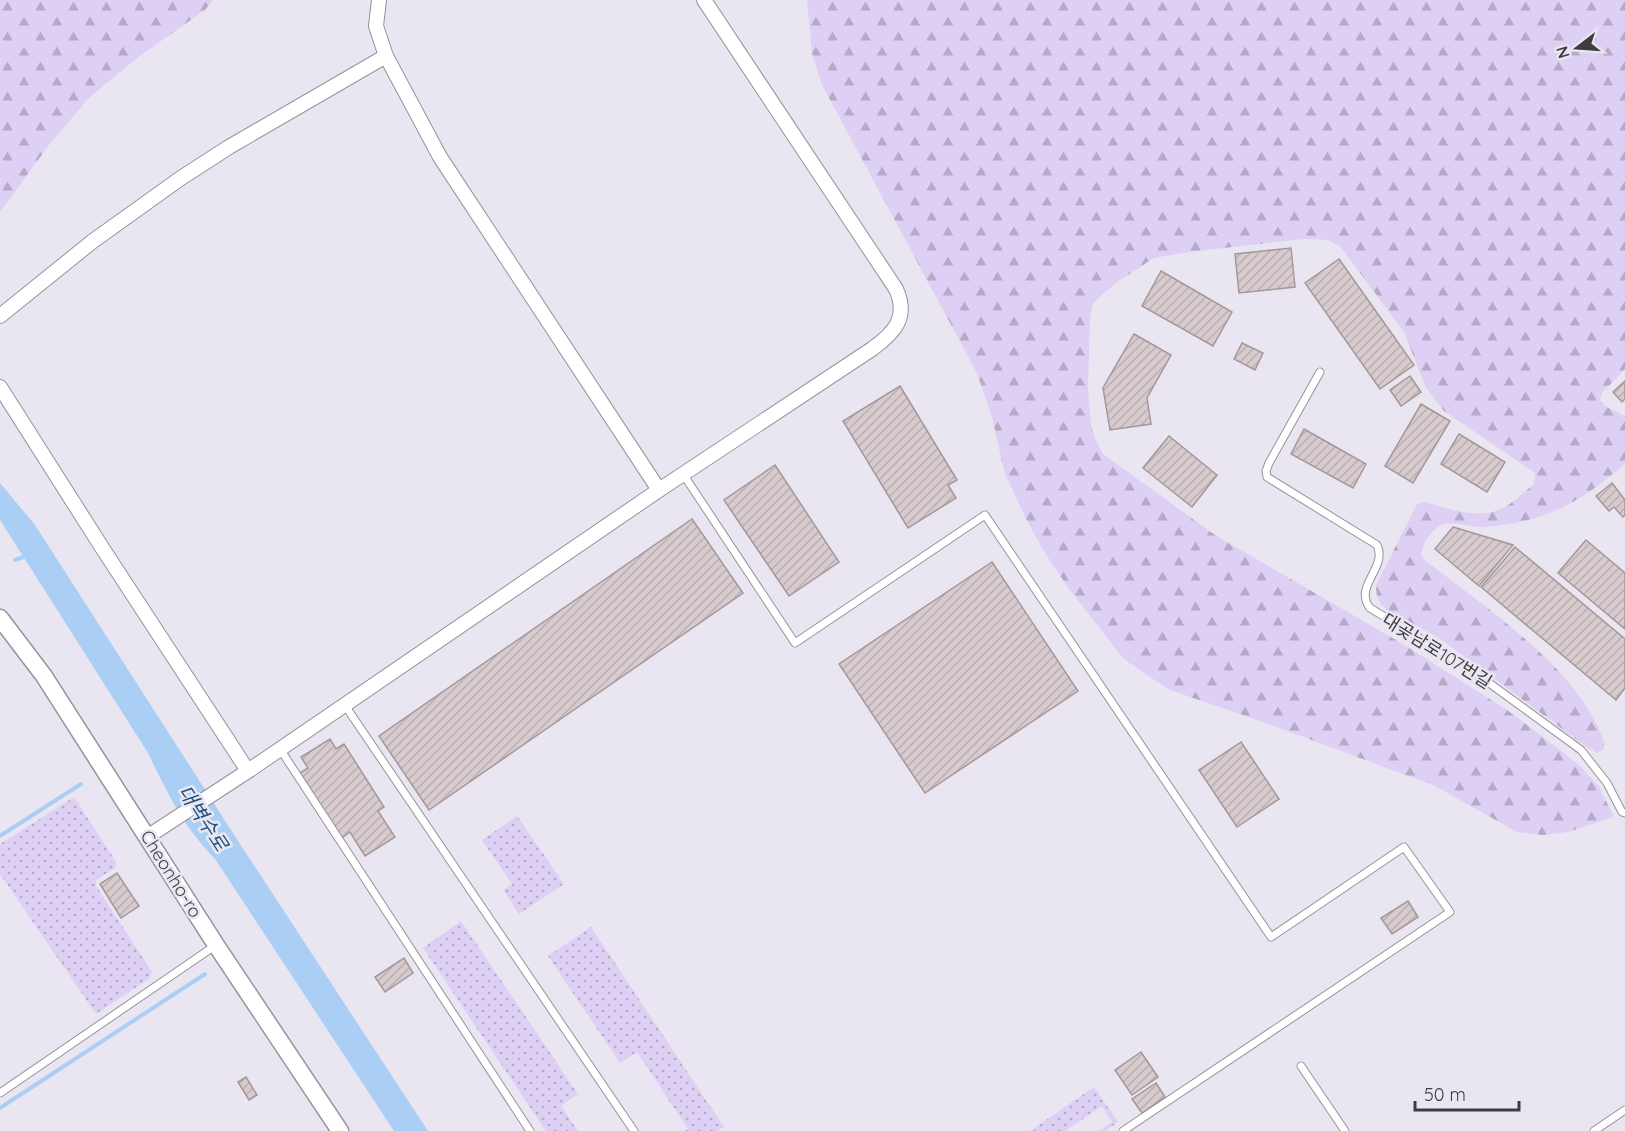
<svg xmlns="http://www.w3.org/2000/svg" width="1625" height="1131" viewBox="0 0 1625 1131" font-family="Quicksand,'Noto Sans KR',sans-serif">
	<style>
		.grass { fill: url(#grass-dots) }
		.forest { fill: url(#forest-firs) }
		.water { fill: #abcff4 }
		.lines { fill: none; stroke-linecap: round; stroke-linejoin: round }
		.stream { stroke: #abcff4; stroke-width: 4 }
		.building { fill: url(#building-hatch); stroke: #a3979a; stroke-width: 1.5 }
		.service-casing { stroke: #96929c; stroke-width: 9 }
		.minor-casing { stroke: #96929c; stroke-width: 16 }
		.tertiary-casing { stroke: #96929c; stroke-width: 19 }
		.service { stroke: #fff; stroke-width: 7 }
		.minor { stroke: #fff; stroke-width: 14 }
		.tertiary { stroke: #fff; stroke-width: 16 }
		.labels { text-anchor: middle; stroke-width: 5; stroke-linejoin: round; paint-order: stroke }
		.street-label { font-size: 18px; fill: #3e3c40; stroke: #eae6f1 }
		.water-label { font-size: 20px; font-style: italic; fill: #1f5281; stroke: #eae6f1 }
	</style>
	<defs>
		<pattern id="grass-dots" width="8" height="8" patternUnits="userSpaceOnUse" patternTransform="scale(1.5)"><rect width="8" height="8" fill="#ddd0f4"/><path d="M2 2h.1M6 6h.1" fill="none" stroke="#b5aac7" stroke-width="1.8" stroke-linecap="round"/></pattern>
		<pattern id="forest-firs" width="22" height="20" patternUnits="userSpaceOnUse" patternTransform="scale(1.5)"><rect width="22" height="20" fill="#ddd0f4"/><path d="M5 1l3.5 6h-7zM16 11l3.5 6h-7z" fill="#b5aac7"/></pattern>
		<pattern id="building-hatch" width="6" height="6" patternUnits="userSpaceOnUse" patternTransform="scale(1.5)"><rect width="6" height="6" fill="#d8cbce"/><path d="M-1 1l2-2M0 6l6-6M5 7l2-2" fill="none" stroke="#baafb2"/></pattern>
	</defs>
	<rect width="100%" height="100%" fill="#eae6f1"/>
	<g class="grass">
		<path d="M74 797 116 862 115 868 96 880V886L152 972 150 978 96 1014 0 874V844Z"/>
		<path d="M517 816 564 884 519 914 503 890 512 884 482 840Z"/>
		<path d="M461 921 578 1094 561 1106 578 1131H546L423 948Z"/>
		<path d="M591 927 724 1127 717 1131H685L688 1129 637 1052 620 1063 548 956Z"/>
		<path d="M1094 1087 1118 1122 1105 1131H1099L1112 1122 1102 1106 1065 1131H1030Z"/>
	</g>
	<g class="forest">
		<path d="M0 0H213L205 10 137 58 89 98 52 141 0 212Z"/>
		<path d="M807 0H1625V369L1602 393 1600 400 1605 406 1625 416V463C1619 470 1611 475 1604 481 1568 510 1528 525 1481 527 1470 527 1456 521 1445 524 1433 526 1422 544 1421 555L1426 561C1480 603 1566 661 1596 723 1600 732 1605 739 1604 749L1597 753 1588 748 1439 638 1387 610C1378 602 1376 596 1376 585L1417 504 1424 502C1448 508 1479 521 1503 508 1514 502 1524 492 1534 484L1535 473 1444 411 1426 388 1404 332 1340 246 1328 240 1304 239 1189 252 1154 258 1117 282 1093 303 1090 318 1088 389 1091 424 1096 441 1103 454 1215 535 1403 644 1507 710 1564 753 1582 768 1599 787 1614 817 1568 832 1543 835 1517 832 1435 786 1266 723 1170 690 1150 677 1123 658 1069 589 1043 550 1025 517 1004 471 992 417 977 373 822 85 812 54Z"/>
	</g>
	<path class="water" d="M0 483 35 525 242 847 428 1131H394L215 859C185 829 166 791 148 753L0 520Z"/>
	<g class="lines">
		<g class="stream">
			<path d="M15 560 26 556"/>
			<path d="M0 836 81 784"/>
			<path d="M0 1108 205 974"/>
		</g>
	</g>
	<g class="building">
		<path d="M1291 248 1295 287 1239 293 1235 254Z"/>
		<path d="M1339 259 1414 365 1380 389 1305 283Z"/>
		<path d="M1161 271 1232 312 1213 346 1142 306Z"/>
		<path d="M1134 334 1171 355 1147 398 1151 424 1110 430 1103 388Z"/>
		<path d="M1242 343 1263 353 1255 370 1234 359Z"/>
		<path d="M1410 376 1421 392 1401 406 1390 390Z"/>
		<path d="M1625 381V399L1622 402 1613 392Z"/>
		<path d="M900 386 957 480 948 485 956 498 908 528 843 421Z"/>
		<path d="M1421 404 1450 421 1413 483 1385 466Z"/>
		<path d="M1304 429 1366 464 1353 488 1291 454Z"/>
		<path d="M1459 434 1505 462 1487 492 1441 464Z"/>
		<path d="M1169 436 1217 475 1192 507 1143 468Z"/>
		<path d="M775 465 839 562 789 596 724 500Z"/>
		<path d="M1612 483 1625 500V515L1623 517 1614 507 1609 511 1596 496Z"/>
		<path d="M692 519 743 593 429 810 379 736Z"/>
		<path d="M1453 527 1513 545 1479 586 1435 549Z"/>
		<path d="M1586 540 1625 573V629L1558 573Z"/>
		<path d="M1515 547 1625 639V688L1616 700 1481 587Z"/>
		<path d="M992 562 1078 691 925 793 839 664Z"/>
		<path d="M330 739 336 749 344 744 384 807 378 811 395 837 365 856 350 832 342 838 300 773 308 768 301 757Z"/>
		<path d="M1241 742 1279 799 1237 827 1199 770Z"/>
		<path d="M117 873 139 906 121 918 100 884Z"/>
		<path d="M1408 901 1418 917 1392 934 1381 918Z"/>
		<path d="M404 958 413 973 385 992 375 977Z"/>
		<path d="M1141 1052 1158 1077 1132 1095 1115 1070Z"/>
		<path d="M246 1077 257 1095 249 1100 238 1082Z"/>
		<path d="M1156 1083 1165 1097 1142 1113 1132 1099Z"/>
	</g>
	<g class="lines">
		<g class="service-casing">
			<g id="service">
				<path d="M1320 372 1269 463 1266 471 1267 477 1377 545C1388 568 1353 586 1370 608L1470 669 1581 750 1607 783 1622 812 1625 813"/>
				<path d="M683 474 795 643 985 515 1271 937 1404 847 1450 912 1123 1131"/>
				<path d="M344 704 634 1131"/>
				<path d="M280 749 530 1131"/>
				<path d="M1301 1066 1345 1131"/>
				<path d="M0 1093 216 945"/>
				<path d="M1594 1131 1625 1110"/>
			</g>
		</g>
		<g class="minor-casing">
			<g id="minor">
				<path d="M379 0 376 26 386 56 440 157 659 490"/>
				<path d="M0 316 93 241 181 178 229 147 386 56"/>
				<path d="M0 387 101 546 248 771"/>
				<path d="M147 837 248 771 659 490 872 349C894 333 909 318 896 289L704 0"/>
			</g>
		</g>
		<g class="tertiary-casing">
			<path id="tertiary" d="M0 618 44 676 216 945 340 1131"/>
		</g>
		<use href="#service" class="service"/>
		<use href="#minor" class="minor"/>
		<use href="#tertiary" class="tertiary"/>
	</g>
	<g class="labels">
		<g class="street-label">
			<text transform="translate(1437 651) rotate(32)" y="6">대곶남로107번길</text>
			<text transform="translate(171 874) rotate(58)" y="6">Cheonho-ro</text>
		</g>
		<g class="water-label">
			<text transform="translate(203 818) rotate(57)" y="7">대벽수로</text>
		</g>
	</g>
	<g transform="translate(1577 48) rotate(253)" stroke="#eae6f1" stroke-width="4.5" paint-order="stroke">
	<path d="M0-4.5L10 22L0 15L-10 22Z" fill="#3e3c40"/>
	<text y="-9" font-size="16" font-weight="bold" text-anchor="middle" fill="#3e3c40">N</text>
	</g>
	<path d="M1415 1101v9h104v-9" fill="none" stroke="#3e3c40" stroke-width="3"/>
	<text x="1424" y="1101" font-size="18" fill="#3e3c40" stroke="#eae6f1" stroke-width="4.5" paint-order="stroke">50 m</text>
</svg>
